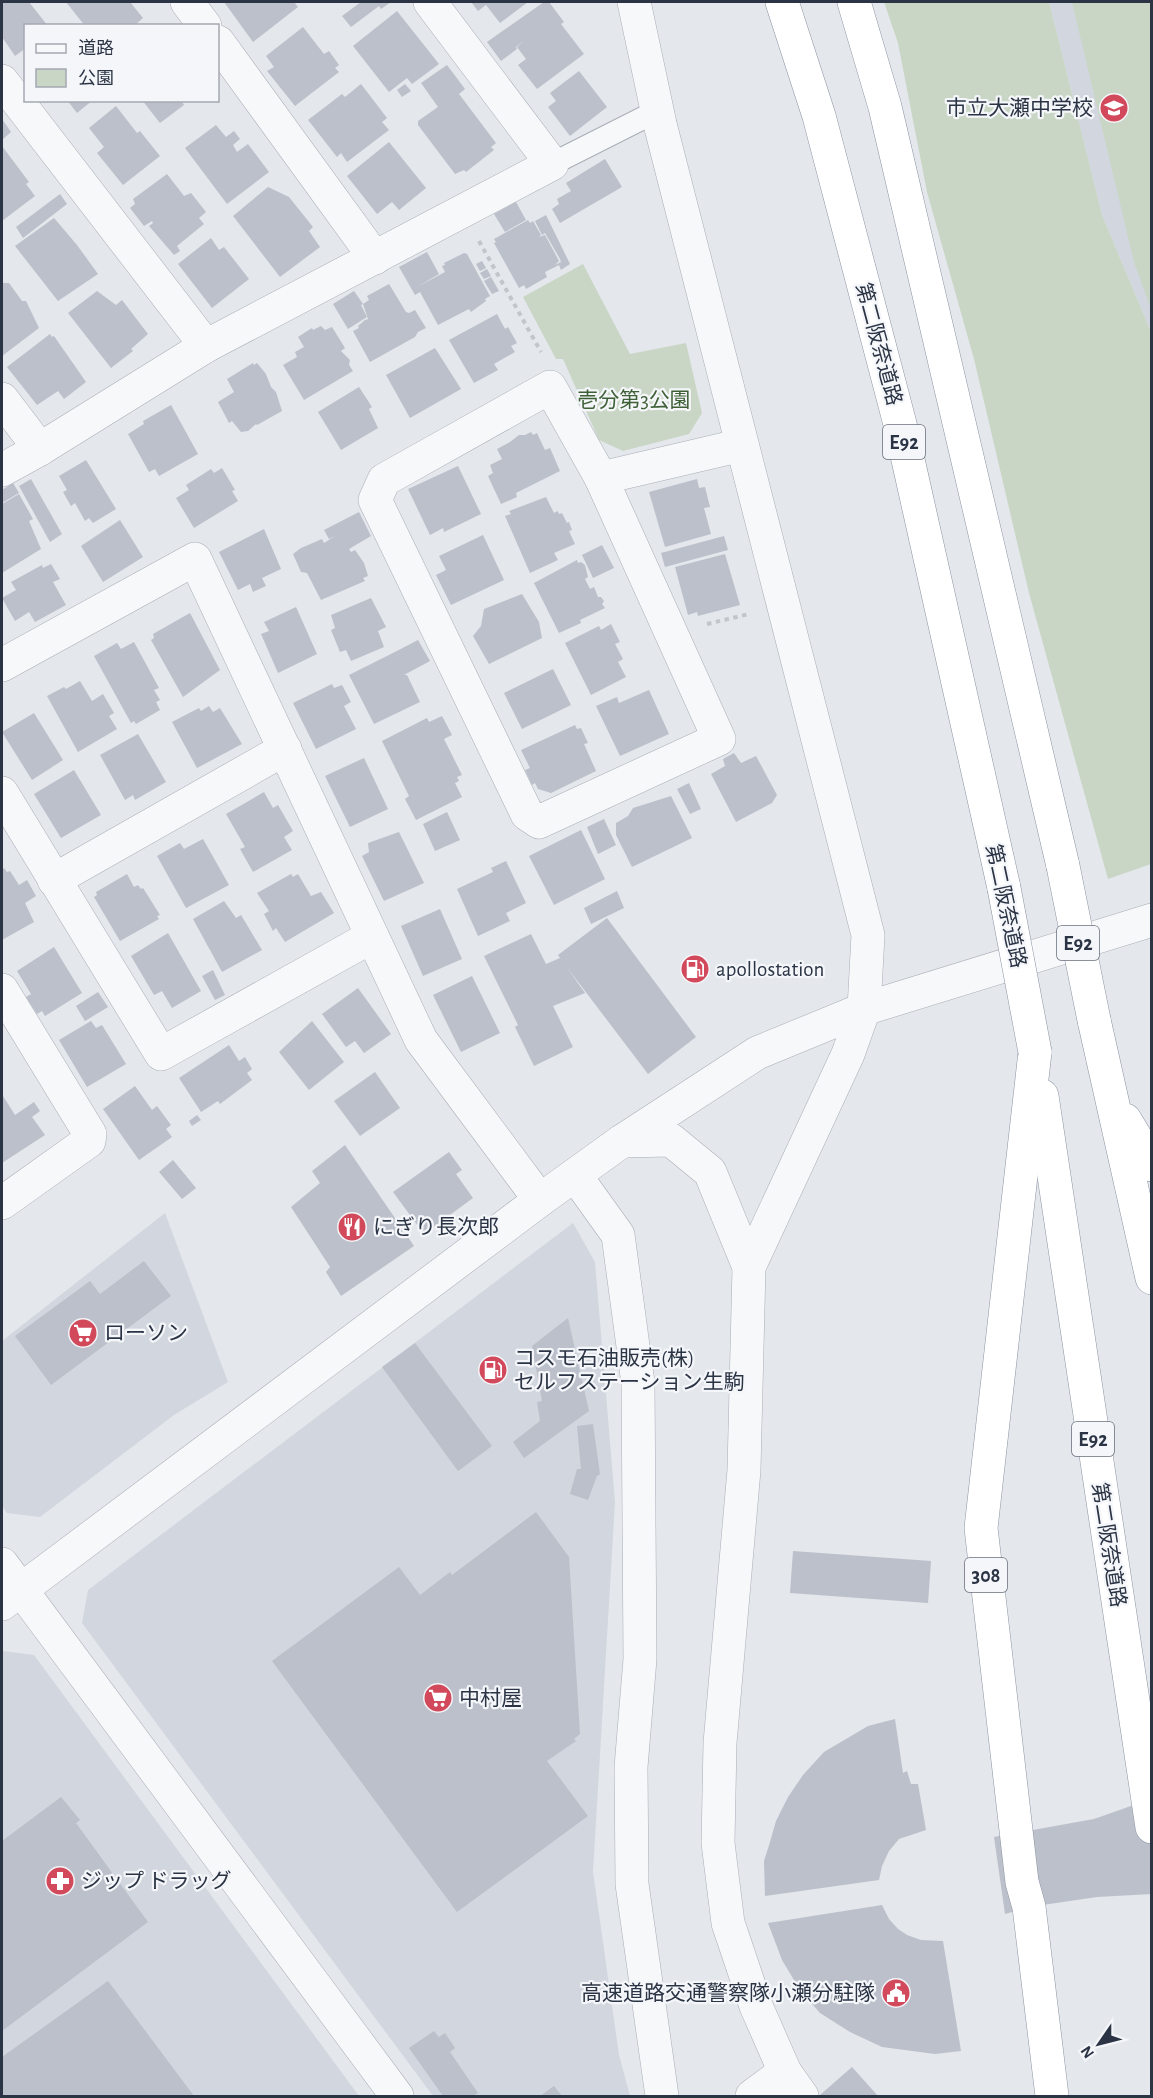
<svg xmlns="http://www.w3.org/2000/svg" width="1153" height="2098" viewBox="0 0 1153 2098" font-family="'Alegreya Sans','Noto Sans JP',sans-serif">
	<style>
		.built { fill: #d2d6de }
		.green { fill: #c9d6c5 }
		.building { fill: #bbc0ca }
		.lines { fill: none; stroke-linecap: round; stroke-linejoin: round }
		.service-casing { stroke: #a9aeb7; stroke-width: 24 }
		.minor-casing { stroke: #a9aeb7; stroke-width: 34 }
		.tertiary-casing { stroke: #a9aeb7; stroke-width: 34 }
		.motorway-casing { stroke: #8b94a3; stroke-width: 34 }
		.path { stroke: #c2c5cb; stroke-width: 4; stroke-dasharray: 4.5 4.5; stroke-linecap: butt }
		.service { stroke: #f7f8fa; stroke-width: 22 }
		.minor { stroke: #f7f8fa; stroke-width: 33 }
		.tertiary { stroke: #f7f8fa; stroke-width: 33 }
		.motorway { stroke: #fff; stroke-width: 33 }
		.motorway-bridge-casing { stroke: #8b94a3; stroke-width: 34; stroke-linecap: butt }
		.motorway-bridge { stroke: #fff; stroke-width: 33 }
		.labels { text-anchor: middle; stroke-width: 4.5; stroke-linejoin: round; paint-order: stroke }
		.shield { fill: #f4f6f9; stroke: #676e7b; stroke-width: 1.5 }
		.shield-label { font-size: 20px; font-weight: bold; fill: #2b3445 }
		.poi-label { font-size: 21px; fill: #2b3445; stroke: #f4f6f9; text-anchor: start }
		.street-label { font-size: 21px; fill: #2b3445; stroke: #f4f6f9 }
		.park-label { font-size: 21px; fill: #3f6138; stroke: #f4f6f9 }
	</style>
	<rect width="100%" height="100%" fill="#e4e7ec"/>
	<g class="built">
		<path d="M1049 2H1151V332L1102 215Z"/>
		<path d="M165 1213 228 1382 174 1415 40 1517 7 1513 2 1506V1341Z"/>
		<path d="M573 1223 595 1262 615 1502 593 1872 619 2055 630 2096H433L82 1623 88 1590Z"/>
		<path d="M3 1651 34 1655 359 2096H2V1653Z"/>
	</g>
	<g class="green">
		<path d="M884 2H1049L1102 215 1151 332V864L1108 879 1029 593 974 359 927 192 898 43Z"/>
		<path d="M1072 2H1151V309L1134 262Z"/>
		<path d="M583 264 630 354 686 343 702 413 689 434 623 451 599 440 563 359H556L523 297Z"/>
	</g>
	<g class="building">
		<path d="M2 2H29L48 26H26V48L15 56 2 37Z"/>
		<path d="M66 2H130L143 18 134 26H85Z"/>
		<path d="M224 2H294L298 7 253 42Z"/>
		<path d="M361 2H391L381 9 379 6 351 27 342 16Z"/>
		<path d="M471 2H528L500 23 486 5 478 11Z"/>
		<path d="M544 2H549L564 22 561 24 584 54 537 89 518 65 526 59 517 47 523 41 516 47 517 49 501 61 487 42Z"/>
		<path d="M397 11 439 64 412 84 407 78 389 92 353 46Z"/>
		<path d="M303 27 324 54 329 51 339 65 335 68 339 72 295 106 267 71 274 67 266 56Z"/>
		<path d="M447 65 465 89 459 94 496 143 491 147 494 150 466 172 464 170 455 174 418 125V121L438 107 421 83Z"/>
		<path d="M579 71 607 107 570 136 548 107 556 101 550 93Z"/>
		<path d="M361 84 387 118 382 122 389 130 347 162 341 153 337 157 308 120 342 94 345 97Z"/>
		<path d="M405 84 411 91 402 97 397 90Z"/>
		<path d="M67 100H93L77 113Z"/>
		<path d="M142 100H181L184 105 160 123Z"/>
		<path d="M116 106 137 133 140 131 160 156 123 185 97 153 104 147 89 128Z"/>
		<path d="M2 119 11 132 2 140Z"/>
		<path d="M216 125 226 137 234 131 240 139 233 145 237 152 248 144 269 172 227 204 185 148Z"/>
		<path d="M389 142 426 188 399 210 392 202 377 214 347 176Z"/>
		<path d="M2 146 29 182 26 184 35 196 2 221Z"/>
		<path d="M605 159 622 187 560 223 552 209 559 204 557 199 571 191 566 183Z"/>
		<path d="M167 174 184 196 191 193 206 212 199 218 204 224 177 246 180 251 174 255 149 226 153 223 152 221 144 226 130 208 135 204 133 199Z"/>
		<path d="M268 187 289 197 313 227 309 231 320 247 280 277 233 216Z"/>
		<path d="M60 194 67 204 23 238 16 227Z"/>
		<path d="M516 202 526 220 505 232 494 214Z"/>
		<path d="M546 215 570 264 561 270 559 265 545 272 547 277 526 289 524 285 519 288 494 243 496 242 494 239 528 220 530 223 533 221 541 235 539 237 545 235 559 261 555 265 561 262 560 259 545 233 542 235 535 221Z"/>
		<path d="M54 218 77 245 98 274 58 301 15 246Z"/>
		<path d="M211 238 219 250 224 247 249 279 212 308 178 264Z"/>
		<path d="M427 252 439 274 417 287 445 272 442 266 445 265 444 263 464 253 467 254 490 296 485 299 486 301 471 312 469 309 438 325 420 292 415 295 399 267Z"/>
		<path d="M482 261 486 268 480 271 476 264Z"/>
		<path d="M487 269 491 276 484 279 480 273Z"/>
		<path d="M491 277 499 291 492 294 484 281Z"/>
		<path d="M2 283H9L22 301H26L39 328 2 356Z"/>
		<path d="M389 284 406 312 409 313 415 310 426 328 418 332 415 337 370 362 353 331 359 328 358 326 365 320 368 319 369 322 363 304 369 300 367 296Z"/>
		<path d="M97 291 116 305 122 300 148 334 131 349 133 351 111 368 68 313Z"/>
		<path d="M354 291 363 304 361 305 367 317 348 329 333 304Z"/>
		<path d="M497 314 505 329 508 327 517 343 511 346 515 352 494 364 498 370 474 383 449 340Z"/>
		<path d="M321 326 325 330 332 327 345 348 341 351 350 360 349 365 353 371 304 400 283 365 297 357 295 352 304 347 298 337 312 328 313 330Z"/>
		<path d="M50 334 52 337 54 336 86 382 64 399 58 391 37 405 7 367Z"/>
		<path d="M435 348 461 389 410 418 386 375Z"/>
		<path d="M253 363 254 365 257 363 266 374 271 387 276 392 282 411 257 425 256 424 248 431 241 432 232 421 229 423 218 402 234 392 227 379Z"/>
		<path d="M359 387 372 407 369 409 378 428 341 450 318 412Z"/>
		<path d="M171 405 198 454 159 476 155 469 149 472 128 434 144 424 143 421Z"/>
		<path d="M531 432 533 435 537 433 545 450 550 448 560 471 516 493 517 497 501 504 488 476 493 473 490 465 502 459 497 449 510 442 519 435H525Z"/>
		<path d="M86 460 116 509 93 523 89 518 85 521 75 503 71 506 63 492 67 490 59 476Z"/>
		<path d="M458 466 481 514 444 532 443 528 430 535 408 489Z"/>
		<path d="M222 468 235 490 232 491 238 501 194 528 176 498 189 490 186 485 211 469 214 473Z"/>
		<path d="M31 479 62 534 50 542 19 486Z"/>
		<path d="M697 479 699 488 705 487 710 507 704 508 711 534 665 547 649 492Z"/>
		<path d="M13 483 19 493 2 503V490Z"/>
		<path d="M19 494 33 519 29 521 41 549 2 573V504Z"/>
		<path d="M546 497 554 513 558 511 559 514 562 513 567 523 569 522 572 530 569 531 575 544 554 553 558 560 530 573 505 516 511 514 509 511Z"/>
		<path d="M359 512 371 536 349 549 351 552 355 550 364 563 368 576 363 578 365 581 321 600 307 573 301 572 293 554 301 548 322 539 324 543 335 536 329 539 324 530Z"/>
		<path d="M120 520 143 557 103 582 81 546Z"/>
		<path d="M264 529 281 569 262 578 266 586 253 592 250 584 238 590 219 552Z"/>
		<path d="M483 535 504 580 451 605 436 575 446 570 439 556Z"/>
		<path d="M724 536 728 550 665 567 661 553Z"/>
		<path d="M602 545 614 568 593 578 582 555Z"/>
		<path d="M725 554 740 605 698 616 697 612 688 615 675 567Z"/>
		<path d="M577 560 578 563 581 562 585 565 588 577 585 579 590 589 594 587 598 597H601L604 601 602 604 605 608 580 620 581 623 559 633 534 583Z"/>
		<path d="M51 564 60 579 53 582 66 605 35 622 29 612 15 621 2 598 16 590 11 582 42 565 43 568Z"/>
		<path d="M522 594 539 622 542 638 489 664 473 636 481 626 484 609Z"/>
		<path d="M371 598 386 627 378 631 384 647 351 661 346 650 340 652 331 630 335 628 331 615Z"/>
		<path d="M296 607 317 654 278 673 261 634 269 631 264 622Z"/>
		<path d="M190 613 220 670 183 697 151 640 154 638 153 634Z"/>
		<path d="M611 624 620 642 615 644 623 659 618 662 626 677 591 695 565 643 599 626 601 630Z"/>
		<path d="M418 640 430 661 404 675H407L420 702 374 724 349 675 391 654 392 657 391 654Z"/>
		<path d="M134 642 159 688 154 690 160 700 156 702 160 710 136 724 134 721 131 723 94 656 117 643 121 649Z"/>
		<path d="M553 669 571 705 522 729 504 693Z"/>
		<path d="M80 681 92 701 103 694 114 713 109 716 117 729 78 752 47 696 64 687 66 689Z"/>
		<path d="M332 684 334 688 342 685 351 702 344 706 356 729 316 749 293 703Z"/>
		<path d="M649 690 669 734 620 756 596 706 617 697 619 703Z"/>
		<path d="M209 706 213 712 220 708 242 744 197 768 172 722 199 708 201 711Z"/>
		<path d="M34 713 63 760 32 780 2 732Z"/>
		<path d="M442 716 452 735 444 739 462 775 457 777 459 781 455 783 462 797 416 820 405 799 409 796 382 741 427 718 429 722Z"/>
		<path d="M575 725 577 729 581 728 588 743 584 744 596 771 551 793 538 789 535 783 532 785 525 770 530 768 521 750Z"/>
		<path d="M138 734 166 782 135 800 133 795 125 800 100 755Z"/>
		<path d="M734 753 741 763 756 756 777 795 772 803 736 822 711 774 725 766 723 759Z"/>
		<path d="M364 758 388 809 350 827 325 776Z"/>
		<path d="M74 770 101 815 61 838 34 794Z"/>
		<path d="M689 783 701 809 690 814 677 789Z"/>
		<path d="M264 792 273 808 278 805 293 831 284 837 292 850 253 872 240 849 245 847 226 814Z"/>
		<path d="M671 796 692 838 632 867 616 835V823L628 816 633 808Z"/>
		<path d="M447 812 460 840 435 851 423 824Z"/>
		<path d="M604 819 616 845 598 854 587 827Z"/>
		<path d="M581 830 605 879 554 905 529 856Z"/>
		<path d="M399 832 424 883 384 901 362 856 369 852 368 843Z"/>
		<path d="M203 839 229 885 186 908 157 856 180 843 184 849Z"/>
		<path d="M506 861 526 903 506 913 510 921 478 936 457 889 493 872 491 868Z"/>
		<path d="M4 868 7 872 10 871 19 885 27 880 36 896 25 903 34 922 2 940V870Z"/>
		<path d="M127 874 134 887 138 885 141 889 143 888 160 915 157 916 159 919 120 941 94 897 97 895 96 892Z"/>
		<path d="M291 874 293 877 298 874 311 896 321 892 334 913 285 942 276 928 273 931 264 914 269 911 257 893Z"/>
		<path d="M617 891 624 908 591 924 584 908Z"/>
		<path d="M224 901 236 918 241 915 262 950 222 972 193 919Z"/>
		<path d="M440 909 462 959 423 976 401 926Z"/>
		<path d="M607 918 696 1037 648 1074 566 966 585 993 553 1006 573 1047 534 1066 515 1027 518 1025 484 956 531 934 546 964 560 958 558 955Z"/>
		<path d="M168 933 201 991 172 1008 162 991 154 995 131 956Z"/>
		<path d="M54 947 82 993 45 1016 42 1011 37 1014 26 997 31 994 17 971Z"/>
		<path d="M213 970 225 995 215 1000 202 976Z"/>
		<path d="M472 976 500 1033 461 1052 433 995Z"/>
		<path d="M358 988 391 1034 364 1053 355 1041 346 1047 322 1014Z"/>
		<path d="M98 992 108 1007 85 1021 76 1006Z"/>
		<path d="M91 1021 96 1028 102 1025 126 1064 87 1087 59 1040Z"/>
		<path d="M312 1021 344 1062 309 1090 279 1052Z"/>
		<path d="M229 1045 239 1061 245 1057 252 1069 247 1073 252 1080 220 1104 218 1101 201 1112 179 1078Z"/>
		<path d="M375 1072 400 1108 360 1136 334 1101Z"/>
		<path d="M135 1086 152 1110 157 1106 171 1125 166 1129 172 1137 139 1160 103 1109Z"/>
		<path d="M3 1096 15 1115 34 1102 40 1111 32 1117 45 1135 2 1163V1097Z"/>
		<path d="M197 1115 201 1120 192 1126 189 1121Z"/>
		<path d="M345 1145 414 1246 341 1296 326 1272 330 1267 291 1207 320 1183 312 1171Z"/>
		<path d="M449 1152 462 1170 456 1174 473 1198 424 1234 393 1192Z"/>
		<path d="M173 1160 196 1188 182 1199 159 1172Z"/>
		<path d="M144 1261 171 1296 51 1385 15 1336 90 1281 100 1294Z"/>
		<path d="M568 1318 589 1411 524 1458 513 1442 540 1421 537 1402 542 1401 532 1346Z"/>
		<path d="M415 1343 492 1446 458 1471 382 1367Z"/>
		<path d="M593 1424 600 1474 597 1476 588 1500 570 1494 577 1469H581L577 1426Z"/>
		<path d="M536 1512 569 1557 580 1734 574 1739 576 1741 547 1761 588 1816 457 1912 272 1661 399 1567 420 1595 450 1572 452 1575Z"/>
		<path d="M793 1551 931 1561 928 1603 790 1593Z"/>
		<path d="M895 1719 903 1773 907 1771 911 1784H918L926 1830 899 1839 889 1851 882 1866 879 1880 765 1896 764 1861 770 1842 776 1821 788 1797 803 1775 824 1752 868 1726Z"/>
		<path d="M61 1797 80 1820 76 1823 148 1922 2 2031V1841Z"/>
		<path d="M1148 1800H1152V1894L1097 1897 1029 1907 1005 1914 994 1837 1094 1819Z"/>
		<path d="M882 1905 889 1919 898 1929 907 1935 921 1940 943 1941 961 2051 935 2054 882 2047 850 2032 820 2013 800 1990 782 1960 768 1923Z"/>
		<path d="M108 1981 194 2096H2V2057Z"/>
		<path d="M434 2031 439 2037 445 2033 455 2048 450 2052 478 2093 473 2096H443L409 2048Z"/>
		<path d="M852 2067 878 2096H821L820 2095Z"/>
		<path d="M554 2086 562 2096H540Z"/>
	</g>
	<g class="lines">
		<g class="service-casing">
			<path id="service" d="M552 164 657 111"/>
		</g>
		<g class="minor-casing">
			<g id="minor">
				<path d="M187 2 205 26"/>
				<path d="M634 2 660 124 868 935 864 1009"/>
				<path d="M218 42 375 258"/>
				<path d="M2 81 206 346"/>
				<path d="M550 387 601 478 719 739 539 822 527 814 375 500 384 480Z"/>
				<path d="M2 399 40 449"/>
				<path d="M2 470 40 449 206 346 552 164 430 2"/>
				<path d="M601 478 742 445"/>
				<path d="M2 665 195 559 421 1040 540 1200"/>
				<path d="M2 793 161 1054 371 937"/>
				<path d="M54 880 285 749"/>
				<path d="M2 990 90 1134 89 1141 2 1203"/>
				<path d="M575 1175 618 1235 638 1383 640 1659 631 1767 632 1884 662 2096"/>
				<path d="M2 1564 397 2096"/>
				<path d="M752 2096 785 2072"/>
			</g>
		</g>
		<g class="tertiary-casing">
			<g id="tertiary">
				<path d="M622 1141 671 1140 710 1172 749 1267"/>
				<path d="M2 1604 540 1200 622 1141 757 1053 864 1009 1152 920"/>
				<path d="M802 2096 785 2072 756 2006 728 1923 718 1843 720 1743 744 1470 749 1267 848 1054 864 1009"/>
			</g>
		</g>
		<g class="motorway-casing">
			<g id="motorway">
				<path d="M782 2 819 116 900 424 1004 888"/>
				<path d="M854 2 885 107 1063 866"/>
				<path d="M1094 1020 1152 1278"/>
				<path d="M1035 1052 981 1528 1022 1882 1029 1907 1052 2096"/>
				<path d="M1042 1096 1152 1827"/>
				<path d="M1125 1120 1152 1165"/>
			</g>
		</g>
		<g class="path">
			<path d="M479 241 541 352"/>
			<path d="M707 624 749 614"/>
		</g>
		<use href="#service" class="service"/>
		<use href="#minor" class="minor"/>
		<use href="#tertiary" class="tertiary"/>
		<use href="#motorway" class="motorway"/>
		<g class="motorway-bridge-casing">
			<g id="motorway-bridge">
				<path d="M1063 866 1094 1020"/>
				<path d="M1004 888 1035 1052"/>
			</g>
		</g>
		<use href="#motorway-bridge" class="motorway-bridge"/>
	</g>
	<defs>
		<g id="school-disc" transform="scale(1.5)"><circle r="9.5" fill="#d1495b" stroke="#f4f6f9"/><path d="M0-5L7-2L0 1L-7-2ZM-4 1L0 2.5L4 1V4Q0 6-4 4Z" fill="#fff"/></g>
		<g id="fuel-disc" transform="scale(1.5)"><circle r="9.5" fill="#d1495b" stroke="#f4f6f9"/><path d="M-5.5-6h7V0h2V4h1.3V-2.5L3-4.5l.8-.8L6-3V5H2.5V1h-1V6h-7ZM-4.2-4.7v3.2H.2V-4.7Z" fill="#fff"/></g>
		<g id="restaurant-disc" transform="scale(1.5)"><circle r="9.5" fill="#d1495b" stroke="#f4f6f9"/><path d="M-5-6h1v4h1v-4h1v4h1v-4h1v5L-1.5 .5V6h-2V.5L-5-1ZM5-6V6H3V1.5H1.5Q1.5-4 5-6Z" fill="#fff"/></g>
		<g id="supermarket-disc" transform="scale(1.5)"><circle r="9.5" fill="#d1495b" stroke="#f4f6f9"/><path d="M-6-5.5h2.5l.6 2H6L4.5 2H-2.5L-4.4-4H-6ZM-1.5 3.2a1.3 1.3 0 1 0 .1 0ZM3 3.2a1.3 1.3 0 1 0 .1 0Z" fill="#fff"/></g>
		<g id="pharmacy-disc" transform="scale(1.5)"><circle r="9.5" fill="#d1495b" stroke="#f4f6f9"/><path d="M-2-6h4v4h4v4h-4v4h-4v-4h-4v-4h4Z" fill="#fff"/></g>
		<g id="civic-disc" transform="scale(1.5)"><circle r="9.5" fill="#d1495b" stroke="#f4f6f9"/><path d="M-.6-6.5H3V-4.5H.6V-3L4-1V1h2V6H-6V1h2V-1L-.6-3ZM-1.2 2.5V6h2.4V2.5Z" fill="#fff"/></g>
	</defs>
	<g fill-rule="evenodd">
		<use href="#school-disc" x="1114" y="108"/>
		<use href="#fuel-disc" x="695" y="969"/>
		<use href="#restaurant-disc" x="352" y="1227"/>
		<use href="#supermarket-disc" x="83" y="1333"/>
		<use href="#fuel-disc" x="493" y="1370"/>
		<use href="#supermarket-disc" x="438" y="1698"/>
		<use href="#pharmacy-disc" x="60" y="1881"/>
		<use href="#civic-disc" x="896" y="1993"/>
	</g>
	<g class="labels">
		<g class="shield">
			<rect x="883" y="425" width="42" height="34" rx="4.5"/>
			<rect x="1057" y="926" width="42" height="34" rx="4.5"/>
			<rect x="1072" y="1422" width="42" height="34" rx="4.5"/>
			<rect x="965" y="1558" width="42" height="34" rx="4.5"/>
		</g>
		<g class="shield-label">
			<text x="904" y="449">E92</text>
			<text x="1078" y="950">E92</text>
			<text x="1093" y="1446">E92</text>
			<text x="986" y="1582">308</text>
		</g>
		<g class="poi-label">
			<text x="1093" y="115" text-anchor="end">市立大瀬中学校</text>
			<text x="716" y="976">apollostation</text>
			<text x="373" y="1234">にぎり長次郎</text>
			<text x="104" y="1340">ローソン</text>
			<text x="514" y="1365">コスモ石油販売(株)<tspan x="514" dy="24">セルフステーション生駒</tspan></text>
			<text x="459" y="1705">中村屋</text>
			<text x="81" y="1888">ジップ ドラッグ</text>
			<text x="875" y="2000" text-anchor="end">高速道路交通警察隊小瀬分駐隊</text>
		</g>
		<g class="street-label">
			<text transform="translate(879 344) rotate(75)" y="7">第二阪奈道路</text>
			<text transform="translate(1006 906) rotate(78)" y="7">第二阪奈道路</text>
			<text transform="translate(1109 1545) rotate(81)" y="7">第二阪奈道路</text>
		</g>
		<g class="park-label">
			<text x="634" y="407">壱分第3公園</text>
		</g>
	</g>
	<rect width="1153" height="2098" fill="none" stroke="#2b3445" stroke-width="6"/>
	<rect x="24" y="24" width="195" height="78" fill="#f4f6f9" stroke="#a4a8b1" stroke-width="1.5"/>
	<rect x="36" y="44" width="30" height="9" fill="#f7f8fa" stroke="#a4a8b1" stroke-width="1.5"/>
	<text x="78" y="54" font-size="18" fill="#2b3445">道路</text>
	<rect x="36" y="69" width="30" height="18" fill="#c9d6c5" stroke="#a4a8b1" stroke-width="1.5"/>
	<text x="78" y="84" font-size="18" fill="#2b3445">公園</text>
	<g transform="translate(1099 2044) rotate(235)" stroke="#f4f6f9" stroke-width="4.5" paint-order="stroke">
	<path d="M0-4.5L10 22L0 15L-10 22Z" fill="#2b3445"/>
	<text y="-9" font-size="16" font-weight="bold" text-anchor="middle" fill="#2b3445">N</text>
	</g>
</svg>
